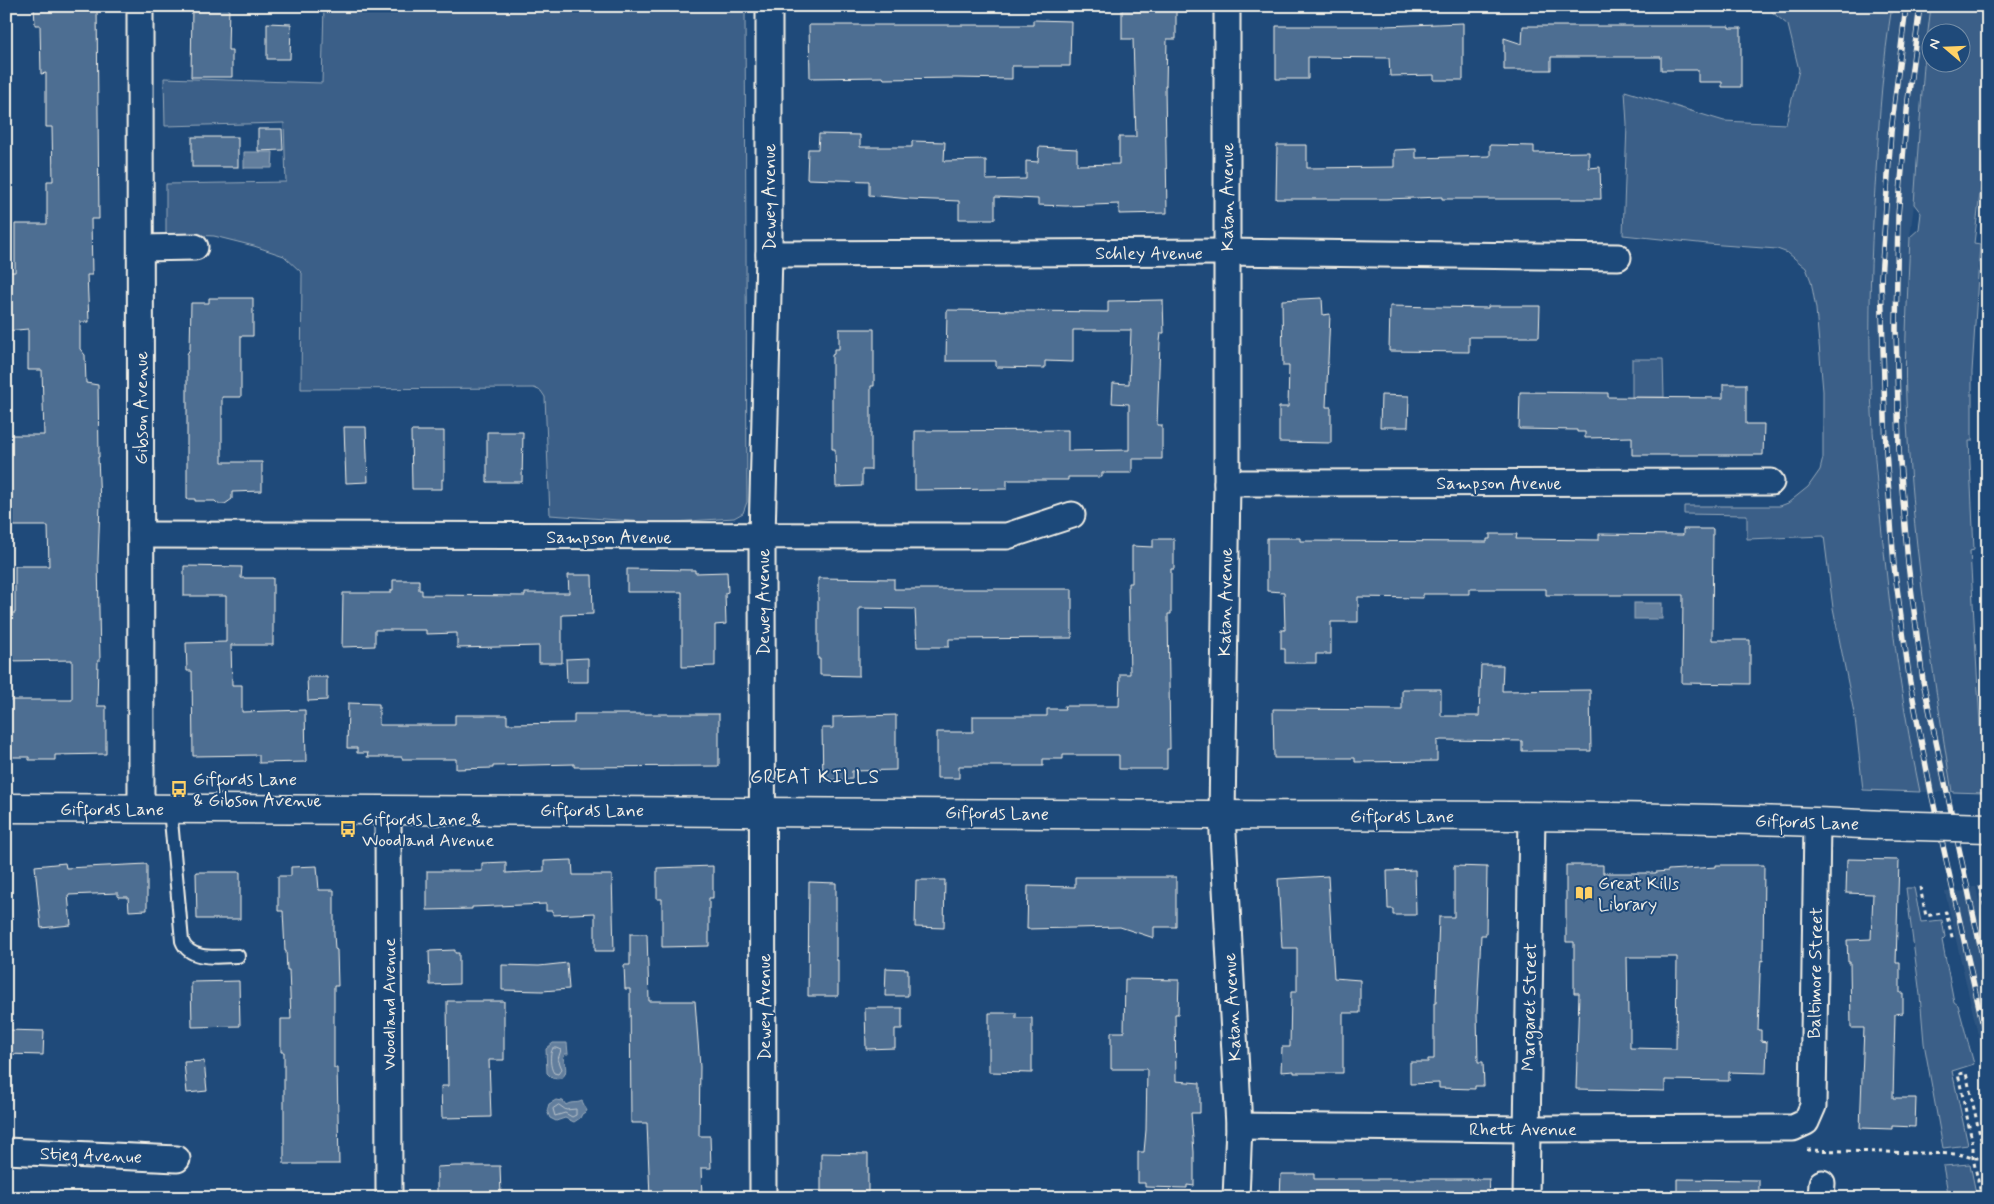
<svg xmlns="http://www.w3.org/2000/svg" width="1994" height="1204" viewBox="0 0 1994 1204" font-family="Mynerve,sans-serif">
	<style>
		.built { fill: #2d5581 }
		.green { fill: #3a5f88; stroke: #97a8b8; fill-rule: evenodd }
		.water { fill: #627e9d; stroke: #9cacbb }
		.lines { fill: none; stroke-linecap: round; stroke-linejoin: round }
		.shore { stroke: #bac3ca; stroke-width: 1 }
		.building { fill: #4d6e92; stroke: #f4f1e8; fill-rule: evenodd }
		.service-casing { stroke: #f4f1e8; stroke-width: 16 }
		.minor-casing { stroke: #f4f1e8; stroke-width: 29 }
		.tertiary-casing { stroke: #f4f1e8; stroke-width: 31 }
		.path { stroke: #f4f1e8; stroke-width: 3; stroke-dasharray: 4 4; stroke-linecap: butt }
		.service { stroke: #1f4a7a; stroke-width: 12 }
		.minor { stroke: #1f4a7a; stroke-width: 25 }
		.tertiary { stroke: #1f4a7a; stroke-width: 28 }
		.rail-casing { stroke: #f4f1e8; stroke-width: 5.5 }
		.rail { stroke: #1f4a7a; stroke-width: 4; stroke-dasharray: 11; stroke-linecap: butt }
		.tertiary-bridge-casing { stroke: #f4f1e8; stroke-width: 31; stroke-linecap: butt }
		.tertiary-bridge { stroke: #1f4a7a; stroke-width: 28 }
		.labels { text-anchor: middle; stroke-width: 4; stroke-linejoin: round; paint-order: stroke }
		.street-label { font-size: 18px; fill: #f4f1e8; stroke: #1f4a7a }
		.poi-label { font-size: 18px; fill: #f4f1e8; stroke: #1f4a7a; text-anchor: start }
		.neighbourhood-label { font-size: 19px; letter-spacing: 1px; fill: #f4f1e8; stroke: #1f4a7a }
	</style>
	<rect width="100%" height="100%" fill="#1f4a7a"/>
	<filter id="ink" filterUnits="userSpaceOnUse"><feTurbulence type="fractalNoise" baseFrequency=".02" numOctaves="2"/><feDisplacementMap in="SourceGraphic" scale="10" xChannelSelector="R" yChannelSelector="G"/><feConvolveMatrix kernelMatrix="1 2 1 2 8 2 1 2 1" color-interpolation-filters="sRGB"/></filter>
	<g filter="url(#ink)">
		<g class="built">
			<path d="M1892 6H1931L1924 65 1914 204 1910 237 1906 399 1910 480 1925 619 1952 792H1920L1910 744 1889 598 1873 430 1870 355 1871 269 1879 119 1887 38Z"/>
			<path d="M1972 887H1976L1988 946V1078L1945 892 1971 891Z"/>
		</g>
		<g class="green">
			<path d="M324 6H745L747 502 743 513 734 518 659 523 550 515 545 397 541 391 534 388 301 389 302 273 284 256 254 246 214 236 166 234V184L286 182 284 123 165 126 164 78 322 83Z"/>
			<path d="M1771 6H1892C1883 61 1879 117 1876 172 1872 233 1869 294 1870 354 1871 423 1877 492 1885 560 1893 638 1904 715 1920 792L1863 790 1855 718 1833 608 1824 536 1747 539V515L1684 514V506H1780L1788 503 1808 487 1820 470 1823 458V391L1816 309 1811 281 1806 268 1788 253 1777 249 1708 244 1623 235 1627 124 1625 91 1724 121 1786 124 1799 70 1788 25 1772 12Z"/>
			<path d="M1931 6H1988V129L1974 243 1980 244 1972 372V441H1969L1974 550 1970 551 1984 793 1952 792C1931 662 1911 532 1906 400 1904 346 1908 291 1910 237L1919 229 1921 213 1914 204 1924 65ZM1932 32H1962V62H1932Z"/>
			<path d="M1632 359H1663L1664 397H1632Z"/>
			<path d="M1906 888H1914L1921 922 1942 920 1945 937 1942 940 1954 1002 1958 1005 1974 1064 1952 1071 1968 1145 1943 1148 1924 1043 1920 995Z"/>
			<path d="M1970 1164 1977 1198H1949L1943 1166Z"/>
		</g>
		<g class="water">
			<path d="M244 152H273L272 168H244Z"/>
			<rect x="1634" y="603" width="28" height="16"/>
			<path d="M553 1043H567L568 1054H565L563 1058C568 1069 567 1082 552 1078L547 1073 546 1049Z"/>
			<path d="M556 1100 563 1101 566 1105C572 1101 576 1104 582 1101L587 1111 582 1114 580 1118 574 1122 565 1118 556 1121 550 1118 547 1111 549 1104Z"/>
		</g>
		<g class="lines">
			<g class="shore">
				<path d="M553 1048H556L561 1050 558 1059 562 1069 558 1074 554 1073C550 1068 549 1054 553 1048Z"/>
				<path d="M559 1105 566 1110 576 1109V1115L572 1117 565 1113 555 1116 553 1109Z"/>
			</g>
		</g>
		<g class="building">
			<path d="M34 6H97L99 219H91L92 275H87L89 322H80V349L85 355 86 383 98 385 99 457H98L100 504 98 560 100 660H98L97 706H106V754L55 755V760H29V757H9L8 700H72V660L6 661V613H15V566H49L48 526H6V435H44L42 370H28V329L6 331V272H15V224H47V181H53L52 127H46V73L41 74 40 25H35Z"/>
			<path d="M192 6H229L228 50H232V77H191Z"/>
			<path d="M1122 10H1176V39H1167L1166 86H1165L1167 213 1119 214V204L1066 206 1038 205V199L995 197V219H959V201L910 199 869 195V181L807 179 808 149H818L819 134 860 135V147H912V141L945 142 944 161 986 160V180L1026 179V161L1038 162 1039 147 1077 149V165L1119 164V137H1136L1133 39H1122Z"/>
			<path d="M1033 20 1071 21 1070 66H1012V79L956 78 884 79 883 77 810 78 809 25H1033Z"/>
			<path d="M267 23 291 24 290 59H267Z"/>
			<path d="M1463 23V80H1434V75L1390 76 1389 58 1308 57V79H1276V26H1385Z"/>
			<path d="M1523 26H1729V28H1741V87H1722V82H1698V70H1661V57H1551V70H1504V38L1522 44Z"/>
			<path d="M258 129H282L283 150 258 151Z"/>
			<rect x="192" y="137" width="46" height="30"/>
			<path d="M1277 145H1307V168L1394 167V150L1416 149V158L1490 156V145L1534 146V153L1589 152V168L1600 167 1601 199H1442V197L1386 199H1276Z"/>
			<path d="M209 298H253V336H241V397H222V462H262V491L232 492V499L225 504H218L215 501H195V499H187V354L190 349 191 303H209Z"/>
			<path d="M1322 298 1323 315 1330 314 1326 407H1331V443L1279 442V407H1288L1289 366H1283L1282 300Z"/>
			<path d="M1163 300 1164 333H1161L1160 342 1157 425H1162V459H1132V473H1102V477H1068V480H1007V489L915 490V431L1068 430V451L1129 450V404L1112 403 1113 383 1129 384 1131 330H1073V362L1045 361V368L996 367V361H946L947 310 1108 312V301Z"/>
			<path d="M1390 306 1488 308V306H1540L1539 337H1469V352L1389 351Z"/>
			<path d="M839 329H874V386H871V470H862V486L836 487 835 449H832V355L834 354V349H839Z"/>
			<path d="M1723 384H1746V424H1764L1763 455H1632V437L1585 438V432H1577V430L1519 429 1520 392 1608 393V397L1723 398Z"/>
			<path d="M1381 395 1409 396 1408 427H1380Z"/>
			<path d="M344 427H366L368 482 346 483Z"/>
			<path d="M411 431H444V480L442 479V489H412Z"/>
			<path d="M487 432H523L522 482H487Z"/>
			<path d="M1683 529H1713L1712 640H1750V684L1682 683 1683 595H1546V589H1469V594H1423V598L1358 597V622H1331V654H1316V663H1285V649H1281V630H1285L1284 592 1267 591V538H1300V541L1487 542V539H1490V534H1517L1516 539 1599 540V534L1683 535Z"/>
			<path d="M1153 539H1174V569H1171V614H1168L1170 749H1167V769H1119V755H1063V759H1043V766H959V778H937V732H973V716H1047V709H1065L1064 706H1119L1120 674H1130L1128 583H1132V546L1153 547Z"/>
			<path d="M184 566 242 567 241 578H273V645H231L232 685H242V712L305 710 306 762 259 763V755L193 756 192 671H187L186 643 226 642V596H184Z"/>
			<path d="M627 569 695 570V573L727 572 728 592 725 593 726 624 715 625V666L682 667V592H627Z"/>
			<path d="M568 575H592L593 614 562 615V663H539V646L457 648V633L426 634V630H375V646L342 647 343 593H391V590H393V580H419V590H422V595L525 596V593H569Z"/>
			<path d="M818 578 894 579V589H1072V638L949 639V647H917L915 609 859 608V676L820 675V659H818Z"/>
			<path d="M588 658V682H567L566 659Z"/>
			<path d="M1481 665H1503L1502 691 1590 690 1591 751H1522V741L1441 740 1437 741V761L1355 762V758H1274L1273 709 1402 710V689H1441V716H1479Z"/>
			<path d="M307 677H327V700L308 701Z"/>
			<path d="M348 703 379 704V725H455V715H507V724L574 723V714H719V766L574 767V764L493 766V768L456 769V759H402V757H367L368 753H357V748H347Z"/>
			<path d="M896 715V770L852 771V779L823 780 822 728H833V717Z"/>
			<path d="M1847 859 1899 860 1896 963H1900V993H1903V1013L1895 1014 1893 1098H1916L1915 1127 1892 1126V1129L1860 1128 1864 1028H1851L1850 962H1848L1847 940 1871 939 1873 894 1846 893Z"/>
			<path d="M572 860 573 875H612L614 951H595V913L553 915V911H546V904L472 907V909L427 910V871H482V863L506 862V873L544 871V861Z"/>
			<path d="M65 863 66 868 147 864V910L129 911 128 897H118V893L68 895 71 925 41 928 35 866Z"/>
			<path d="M1566 865H1603V873H1656V872L1668 871V870L1716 867V865H1764L1763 961 1761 960 1760 974 1758 1030H1761V1041L1767 1042 1766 1073 1729 1072V1081L1665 1080V1091L1576 1089 1579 993H1574V942H1566ZM1627 957H1677L1676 1049 1630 1048V1014H1628Z"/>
			<path d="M317 866 319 890H334V934L335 949 337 950 338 986H334V1068H337L339 1164H284V1052H281V1019H291L289 970H287L286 951H285L283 911H278V876H291V867Z"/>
			<path d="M713 866V898H709V946L662 947V899H657V868Z"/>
			<path d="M1454 866 1487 867 1486 935H1481L1477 1013 1478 1062H1483L1484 1086H1475V1089L1439 1088V1083L1410 1084V1062H1428V1059H1434V1003H1436L1439 917H1454Z"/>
			<path d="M1415 870 1416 915H1393V909H1388L1387 871Z"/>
			<path d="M196 872H240V919H197Z"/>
			<path d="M1328 876 1334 978 1360 980V1013H1343V1073H1294V1071L1281 1072 1282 1047H1290L1291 992H1297V948H1282L1278 879Z"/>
			<path d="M1075 877H1176V927H1154V938L1120 927 1027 929 1028 886 1075 887Z"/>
			<path d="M916 880H945L944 928 915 927Z"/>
			<path d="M809 882 836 883V960H838V996H808Z"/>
			<path d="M630 934H647L649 1001H695L700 1067 699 1136H710L711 1168H701L702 1198H650L647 1123H631L630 989H625L624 965H630Z"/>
			<path d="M455 950V953H459V984L430 985 429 951Z"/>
			<path d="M567 963 569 989 542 991 502 990V965L539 966Z"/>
			<path d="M886 968 908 969V996H885Z"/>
			<path d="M1125 979 1179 980 1178 1014H1175L1176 1081 1200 1083V1113H1191L1194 1152V1186L1187 1185V1188L1145 1187V1183H1138V1152H1144L1146 1130 1147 1069H1111V1032H1124Z"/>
			<path d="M239 981 240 1026 192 1027 191 982Z"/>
			<path d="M447 1001H504V1060H489L491 1117 442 1118 441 1086H448Z"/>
			<path d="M865 1008H902V1029H895V1048L866 1049Z"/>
			<path d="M989 1013H1016V1018H1032V1073L989 1072Z"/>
			<path d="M6 1030 44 1031 43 1055 6 1054Z"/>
			<path d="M204 1061 207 1091 187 1093 184 1062Z"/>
			<path d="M821 1153 868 1154V1192H821Z"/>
			<path d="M455 1166H500L501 1195 437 1196V1167Z"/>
			<path d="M1281 1174H1314V1179H1489L1488 1198H1280Z"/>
			<path d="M1677 1179 1759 1180V1198H1677Z"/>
		</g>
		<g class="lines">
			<g class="service-casing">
				<path id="service" d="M170 809 182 941C190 962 220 956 238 956"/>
			</g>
			<g class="minor-casing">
				<g id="minor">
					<path d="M140 6 141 809"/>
					<path d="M1227 6V483L1222 815 1239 1126 1236 1198"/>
					<path d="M141 248 195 247"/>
					<path d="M769 254 1226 252 1618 257"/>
					<path d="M1227 483 1771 482"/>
					<path d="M141 535 1007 536 1072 515"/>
					<path d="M388 810 389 1198"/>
					<path d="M1239 1126 1527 1129 1793 1128 1806 1122 1813 1106 1817 822"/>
					<path d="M6 1151 177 1159"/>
					<path d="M763 1198 762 537 769 254V6"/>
					<path d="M1526 1198 1532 816"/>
					<path d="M1821 1198 1822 1183"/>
				</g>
			</g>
			<g class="tertiary-casing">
				<path id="tertiary" d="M6 808C409 810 811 812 1214 815 1437 816 1661 814 1884 825"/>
			</g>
			<g class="path">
				<path d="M1980 886 1988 923"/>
				<path d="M1920 887 1926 916 1946 912 1953 941"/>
				<path d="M1807 1150 1958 1154 1973 1158H1988"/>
				<path d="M1982 1198 1973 1158V1145L1958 1074 1966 1073 1982 1144 1988 1145"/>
			</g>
			<use href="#service" class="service"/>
			<use href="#minor" class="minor"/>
			<use href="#tertiary" class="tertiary"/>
			<g class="rail-casing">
				<g id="rail">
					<path d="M1906 6 1891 132 1881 278 1886 451 1894 566 1910 683 1931 792 1988 1048"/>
					<path d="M1920 6 1908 100 1898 216 1896 329 1899 449 1908 564 1923 681 1988 983"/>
				</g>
			</g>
			<use href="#rail" class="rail"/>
			<g class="tertiary-bridge-casing">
				<path id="tertiary-bridge" d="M1884 825 1988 828"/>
			</g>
			<use href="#tertiary-bridge" class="tertiary-bridge"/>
		</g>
	</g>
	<defs>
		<g id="bus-bare" transform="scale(1.35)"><path d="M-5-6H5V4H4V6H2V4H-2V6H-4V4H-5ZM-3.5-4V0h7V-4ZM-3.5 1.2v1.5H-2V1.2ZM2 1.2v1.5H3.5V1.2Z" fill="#ffd166" stroke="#1f4a7a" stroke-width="2.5" paint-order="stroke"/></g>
		<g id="library-bare" transform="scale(1.35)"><path d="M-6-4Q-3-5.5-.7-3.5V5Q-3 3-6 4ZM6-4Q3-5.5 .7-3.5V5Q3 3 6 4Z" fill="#ffd166" stroke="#1f4a7a" stroke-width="2.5" paint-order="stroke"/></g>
	</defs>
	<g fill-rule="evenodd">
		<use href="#bus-bare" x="179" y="789"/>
		<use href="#bus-bare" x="348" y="829"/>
		<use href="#library-bare" x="1584" y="893"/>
	</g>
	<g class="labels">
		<g class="street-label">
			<text transform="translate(769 197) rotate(-90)" y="6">Dewey Avenue</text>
			<text transform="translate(1227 197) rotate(-90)" y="6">Katan Avenue</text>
			<text x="1149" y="259">Schley Avenue</text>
			<text transform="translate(141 408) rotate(-90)" y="6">Gibson Avenue</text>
			<text x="1499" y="489">Sampson Avenue</text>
			<text x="609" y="543">Sampson Avenue</text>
			<text transform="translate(763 602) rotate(-90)" y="6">Dewey Avenue</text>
			<text transform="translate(1225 602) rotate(-89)" y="6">Katan Avenue</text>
			<text x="112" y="815">Giffords Lane</text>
			<text x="592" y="816">Giffords Lane</text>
			<text transform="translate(997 813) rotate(1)" y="6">Giffords Lane</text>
			<text x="1402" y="822">Giffords Lane</text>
			<text transform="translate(1807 822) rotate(2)" y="6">Giffords Lane</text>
			<text transform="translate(1815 973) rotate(-89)" y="6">Baltimore Street</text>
			<text transform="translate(389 1004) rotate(-90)" y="6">Woodland Avenue</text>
			<text transform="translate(764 1007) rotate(-90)" y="6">Dewey Avenue</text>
			<text transform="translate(1232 1007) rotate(-93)" y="6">Katan Avenue</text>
			<text transform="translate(1529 1007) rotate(-89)" y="6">Margaret Street</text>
			<text x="1523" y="1135">Rhett Avenue</text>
			<text transform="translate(91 1155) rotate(2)" y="6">Stieg Avenue</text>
		</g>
		<g class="poi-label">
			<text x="193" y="785">Giffords Lane<tspan x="193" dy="21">&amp; Gibson Avenue</tspan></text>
			<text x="362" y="825">Giffords Lane &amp;<tspan x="362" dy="21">Woodland Avenue</tspan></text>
			<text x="1598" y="889">Great Kills<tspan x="1598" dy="21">Library</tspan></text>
		</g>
		<g class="neighbourhood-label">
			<text x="815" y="783">GREAT KILLS</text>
		</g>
	</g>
	<rect width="1994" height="1204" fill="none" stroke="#1f4a7a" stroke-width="25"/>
	<rect x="12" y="12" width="1969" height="1179" fill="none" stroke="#f4f1e8" stroke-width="2" filter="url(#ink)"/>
	<g transform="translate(1946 48) rotate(289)"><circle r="24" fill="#1f4a7a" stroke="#748da6"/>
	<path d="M0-4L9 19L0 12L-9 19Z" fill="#ffd166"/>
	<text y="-8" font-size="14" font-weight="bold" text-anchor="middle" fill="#f4f1e8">N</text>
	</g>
</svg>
